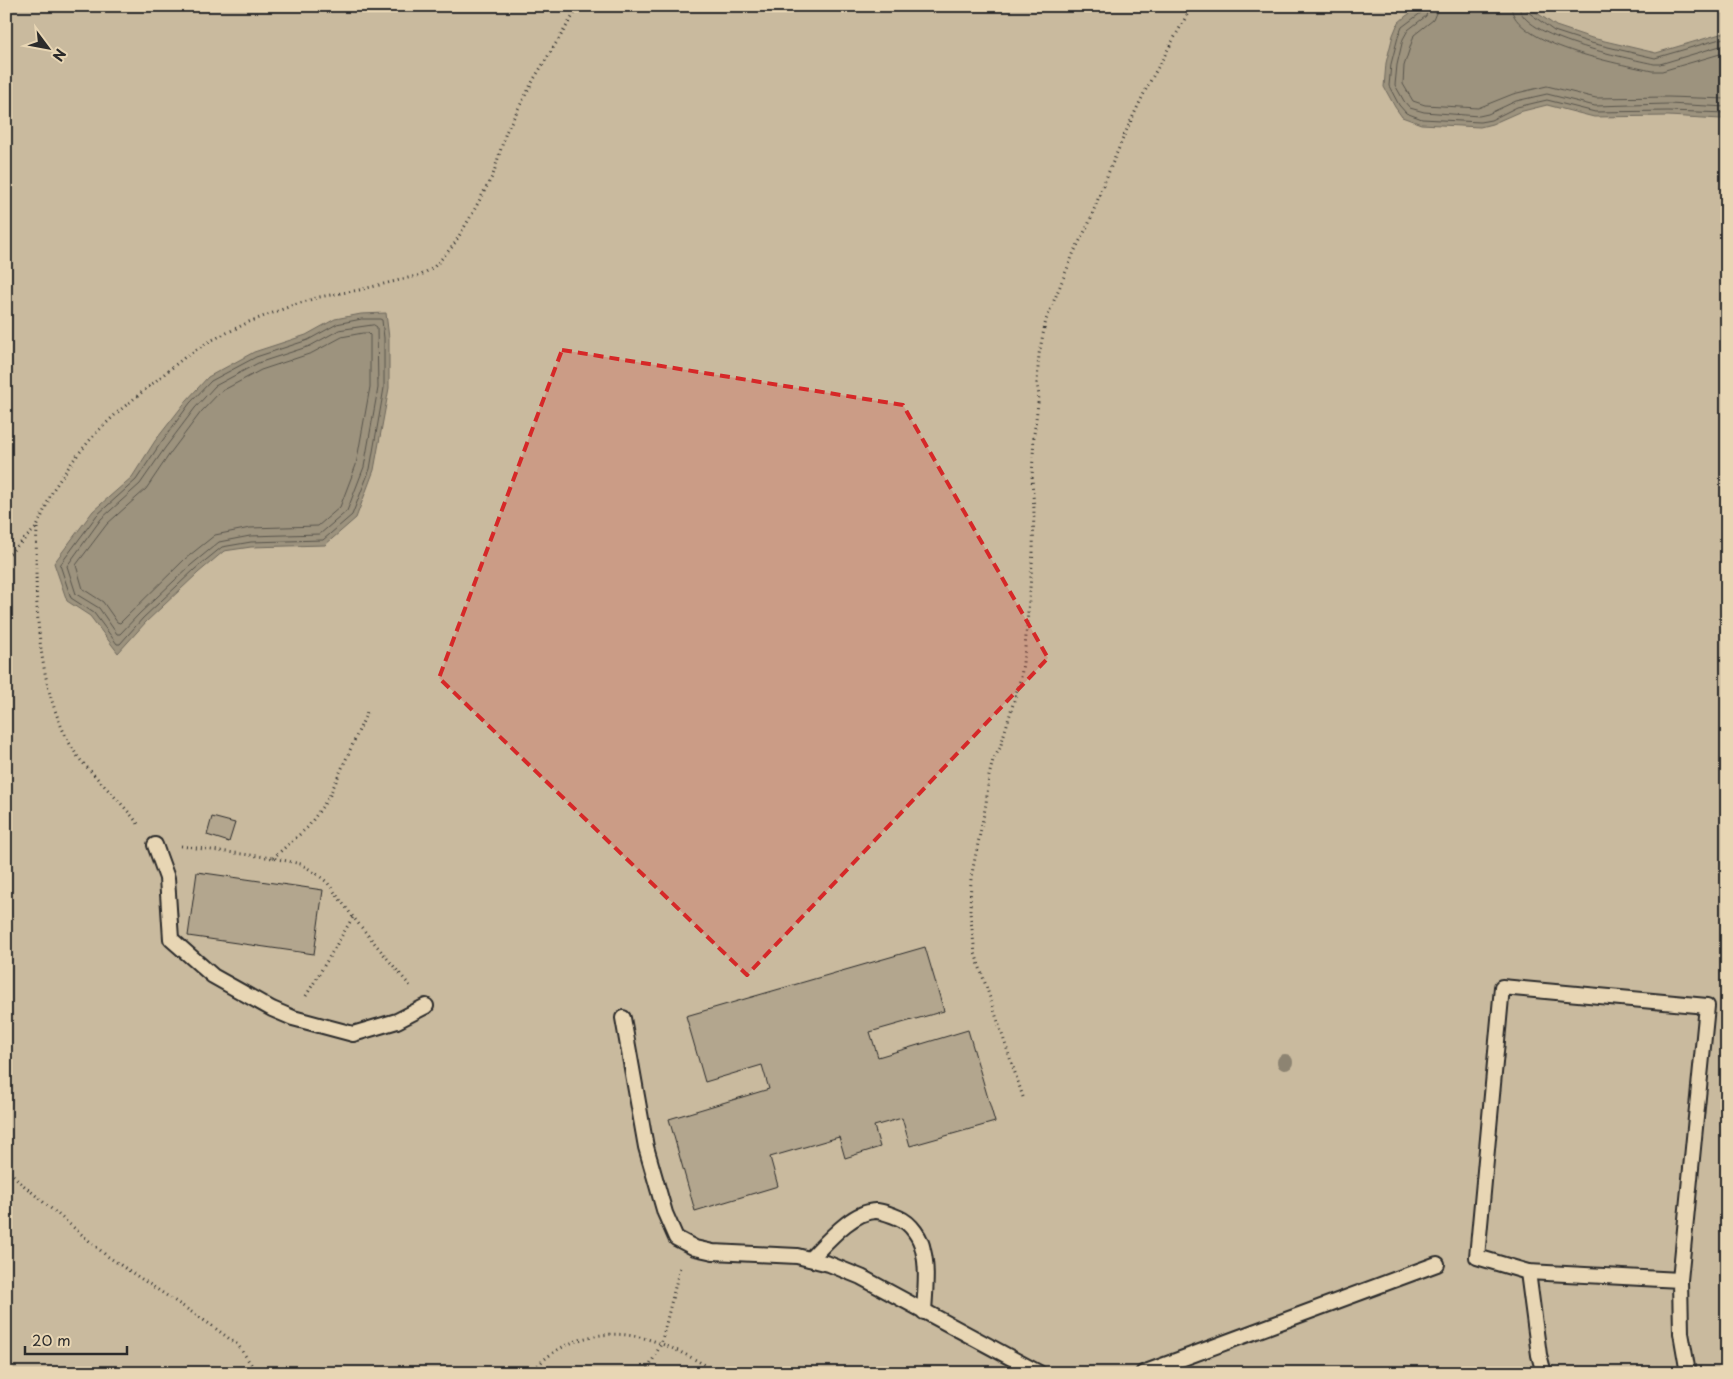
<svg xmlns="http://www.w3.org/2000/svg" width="1733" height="1379" viewBox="0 0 1733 1379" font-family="'Playpen Sans',sans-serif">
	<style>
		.green { fill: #c9ba9e; stroke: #7a7264 }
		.water { fill: #9d937e; stroke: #6f695d }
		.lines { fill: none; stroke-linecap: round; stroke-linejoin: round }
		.shore { stroke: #59554c; stroke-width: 1 }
		.building { fill: #b3a68e; stroke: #2b2b2b }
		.lane-casing { stroke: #2b2b2b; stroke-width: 18 }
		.path { stroke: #2b2b2b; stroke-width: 3; stroke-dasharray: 1 4; stroke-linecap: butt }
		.lane { stroke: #e8d6b4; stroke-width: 14 }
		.tree { fill: #8d8472 }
		.marked { fill: #d62828; fill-opacity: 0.2; stroke: #d62828; stroke-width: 4; stroke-dasharray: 10 6; stroke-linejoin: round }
	</style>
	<rect width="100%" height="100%" fill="#e8d6b4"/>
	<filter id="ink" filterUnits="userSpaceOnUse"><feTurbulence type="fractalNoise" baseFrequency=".02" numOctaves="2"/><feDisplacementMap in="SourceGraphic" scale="10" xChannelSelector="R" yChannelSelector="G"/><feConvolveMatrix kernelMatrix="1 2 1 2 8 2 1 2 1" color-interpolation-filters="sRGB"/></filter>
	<g filter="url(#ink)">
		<rect class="green" x="6" y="6" width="1721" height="1367"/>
		<g class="water">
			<path d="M1421 6H1527L1556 26 1592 38 1656 53 1727 32V118L1721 119 1668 116 1594 117 1547 105 1519 112 1492 124 1480 127 1421 124 1402 117 1395 107 1384 87 1386 63 1393 35 1398 23 1406 16Z"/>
			<path d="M386 313 389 338V388L374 470 356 518 325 545 251 547 224 551 198 573 146 622 118 653 90 616 67 601 54 563 93 511 132 477 155 441 187 400 208 377 254 352 306 335 335 319 361 314Z"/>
		</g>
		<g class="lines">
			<g class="shore">
				<path d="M1423 6 1422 12 1402 27 1398 37 1391 64 1389 86 1399 105 1406 113 1422 119 1480 122 1491 120 1517 107 1547 100 1595 112 1668 111 1727 113"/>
				<path d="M1429 6 1426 16 1408 30 1403 39 1397 65 1395 85 1404 101 1410 108 1424 112 1479 116 1488 114 1516 101 1547 94 1595 106 1668 104 1727 107"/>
				<path d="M1437 6 1436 13 1433 20 1414 35 1404 66 1403 84 1413 101 1425 105 1478 108 1513 94 1547 86 1596 98 1668 97 1727 99"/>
				<path d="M1511 6C1513 45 1621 64 1652 71H1662L1727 52"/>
				<path d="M1519 6C1521 38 1628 58 1654 64H1660L1727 44"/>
				<path d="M1525 6 1528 12 1554 31 1591 43 1655 58 1727 37"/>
				<path d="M362 319H380L382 320 384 338V388L370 469 352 515 323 540 251 542 222 547 195 569 143 618 120 644H117L94 613 71 598 60 565 97 515 136 480 160 444 190 403 211 381 256 357 308 340 337 324Z"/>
				<path d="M374 325 377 327 378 388 364 467 347 511 320 534 250 536 219 542 191 565 139 614 120 634H117L99 608 76 594 67 566 101 519 140 484 165 448 195 408 215 386 258 363 310 346 339 330Z"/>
				<path d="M363 333H368L370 335V387L356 465 340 507 318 526 250 528 215 535 185 559 120 623 117 622 103 602 83 589 76 565 107 524 146 489 171 452 201 412 220 392 261 370 312 353 342 337Z"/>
			</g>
		</g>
		<g class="building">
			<path d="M212 817 235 823 229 842 207 835Z"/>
			<path d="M197 872 323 890 314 954 188 936Z"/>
			<path d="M925 947 944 1011 870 1032 878 1057 968 1030 995 1122 910 1146 902 1118 874 1126 880 1147 845 1158 839 1137 770 1157 778 1186 695 1211 669 1119 769 1089 762 1065 705 1082 686 1016Z"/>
		</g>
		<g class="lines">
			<g class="lane-casing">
				<g id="lane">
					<path d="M155 845 167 878 171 939 213 976 272 1009 293 1018 353 1034 397 1021 426 1006"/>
					<path d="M623 1018 646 1147 665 1213 676 1238 695 1248 713 1252 797 1256 829 1264 861 1277 1039 1373"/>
					<path d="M810 1259C826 1243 853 1210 877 1211 884 1212 892 1215 899 1218 911 1223 921 1238 923 1250 928 1269 925 1292 924 1312"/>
					<path d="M1528 1272 1539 1355 1544 1373"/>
					<path d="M1680 1280 1528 1272 1477 1257 1502 987 1707 1006 1680 1280 1681 1333 1688 1373"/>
					<path d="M1143 1373 1437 1264"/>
				</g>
			</g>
			<g class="path">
				<path d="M37 528C34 598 36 693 76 754 81 762 89 769 96 777 111 793 126 808 139 825"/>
				<path d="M6 557 37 527 53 490 61 478 75 458 95 434 119 411 185 357 210 341 249 322 291 306 319 297 359 290 408 278 421 275 434 267 453 246 471 216 493 175 506 132 534 79 579 6"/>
				<path d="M181 846 273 858 301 864 314 872 327 882 353 917 410 986"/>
				<path d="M273 858 308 827 329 797 368 710"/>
				<path d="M306 996 353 917"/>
				<path d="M1023 1097 975 953 970 912 971 878 986 804 989 776 993 760 1000 748 1021 677 1025 648 1033 552 1034 509 1032 478 1034 434 1039 396 1037 383 1039 354 1046 320 1074 252 1089 223 1104 183 1127 129 1147 87 1192 6"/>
				<path d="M6 1168 21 1183 107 1256 208 1323 238 1345 257 1373"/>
				<path d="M6 1372 7 1373"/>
				<path d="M531 1373C555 1343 596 1329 634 1336 661 1340 695 1359 719 1373"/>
				<path d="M646 1373 661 1344 680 1267"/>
			</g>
			<use href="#lane" class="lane"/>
		</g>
		<circle class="tree" cx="1285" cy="1062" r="8"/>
	</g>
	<path class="marked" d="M562 350 903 405 1048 658 747 975 439 678Z"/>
	<rect width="1733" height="1379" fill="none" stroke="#e8d6b4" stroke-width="25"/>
	<rect x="12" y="12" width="1708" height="1354" fill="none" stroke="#2b2b2b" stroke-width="2" filter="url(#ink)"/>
	<g transform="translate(48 48) rotate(122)" stroke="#e8d6b4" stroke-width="4" paint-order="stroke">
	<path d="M0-4L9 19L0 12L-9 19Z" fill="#2b2b2b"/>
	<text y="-8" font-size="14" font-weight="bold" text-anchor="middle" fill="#2b2b2b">N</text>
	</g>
	<path d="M25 1346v8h102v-8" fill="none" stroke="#2b2b2b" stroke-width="2.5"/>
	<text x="32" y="1346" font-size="15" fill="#2b2b2b" stroke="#e8d6b4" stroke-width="4" paint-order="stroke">20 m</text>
</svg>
